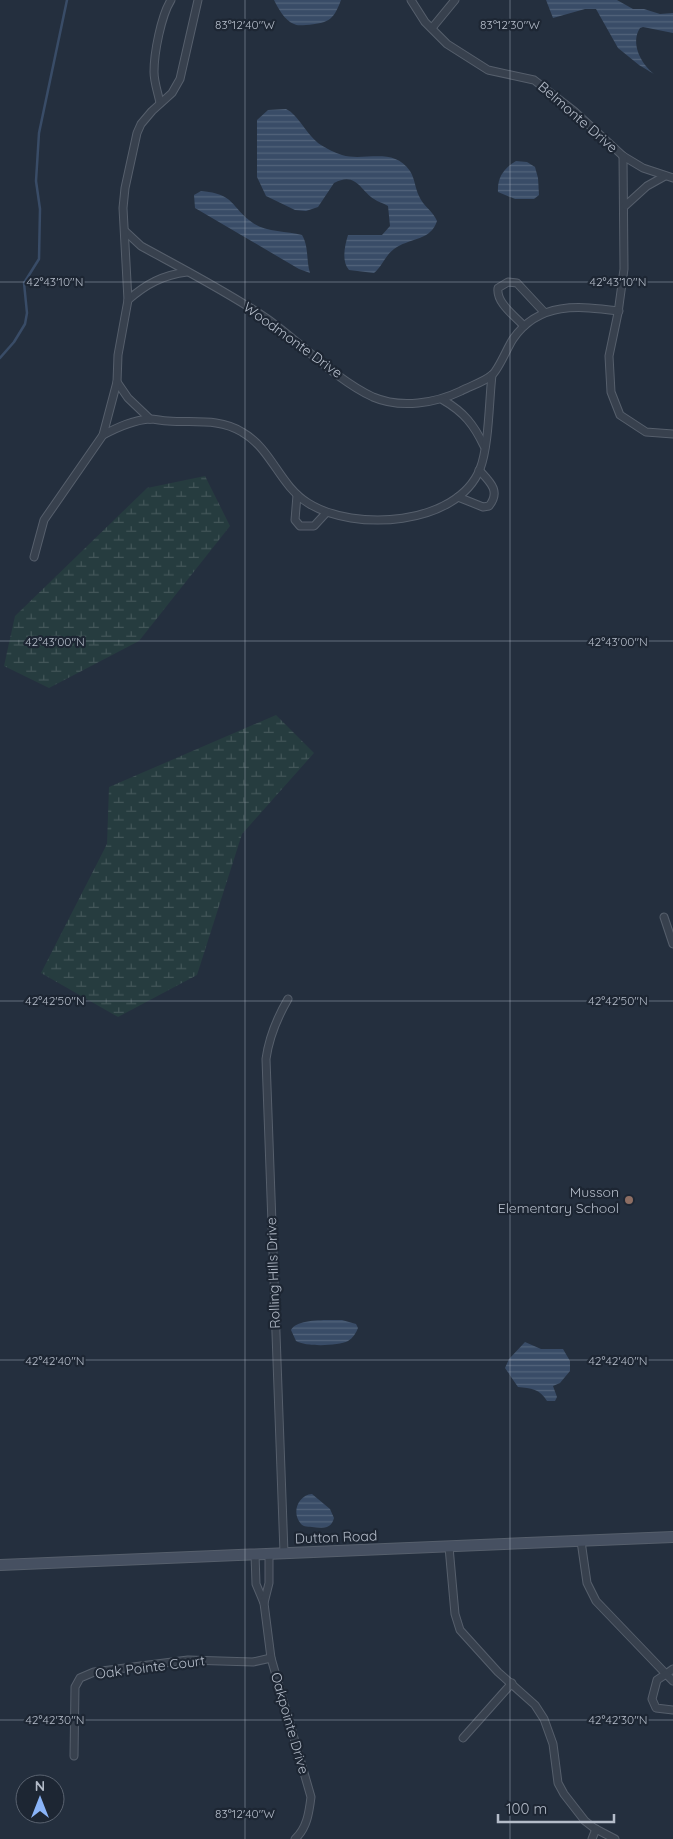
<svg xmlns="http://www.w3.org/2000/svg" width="673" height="1839" viewBox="0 0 673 1839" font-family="Quicksand,sans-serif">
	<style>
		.wetland { fill: url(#wetland-marsh) }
		.water { fill: url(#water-rules) }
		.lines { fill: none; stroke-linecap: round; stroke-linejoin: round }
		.stream { stroke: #394c67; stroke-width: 2.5 }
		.street-casing { stroke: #565f6c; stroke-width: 9 }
		.secondary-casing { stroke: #565f6c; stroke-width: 12 }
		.street { stroke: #38414e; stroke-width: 7 }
		.secondary { stroke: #465061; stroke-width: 10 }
		.ticks { fill: none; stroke: #b4bcc9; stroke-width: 1; stroke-opacity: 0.45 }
		.education-dot { fill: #8d6e63; stroke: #1d2633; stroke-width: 2 }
		.labels { text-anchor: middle; stroke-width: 4.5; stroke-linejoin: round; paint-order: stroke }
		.street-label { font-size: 14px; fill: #b4bcc9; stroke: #1d2633 }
		.poi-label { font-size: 14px; fill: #b4bcc9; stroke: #1d2633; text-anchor: end }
		.ticks-label { font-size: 12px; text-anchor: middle; fill: #b4bcc9; stroke: #1d2633; stroke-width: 4.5; stroke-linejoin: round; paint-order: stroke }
	</style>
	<defs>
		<pattern id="wetland-marsh" width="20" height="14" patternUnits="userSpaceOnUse" patternTransform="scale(1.25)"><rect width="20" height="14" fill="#263c3f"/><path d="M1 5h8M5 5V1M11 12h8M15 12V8" fill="none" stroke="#435659"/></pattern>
		<pattern id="water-rules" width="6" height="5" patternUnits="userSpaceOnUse" patternTransform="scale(1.25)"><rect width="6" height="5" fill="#394c67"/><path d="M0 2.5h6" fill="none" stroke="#53647b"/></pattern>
	</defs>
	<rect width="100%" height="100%" fill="#242f3e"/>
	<g class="wetland">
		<path d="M205 476 230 526 139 641 49 688 4 666 15 616 147 488Z"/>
		<path d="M276 715 314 753 242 834 197 975 118 1017 41 973 107 844 109 787Z"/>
	</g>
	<g class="water">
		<path d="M274 0H341C333 22 327 23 306 25 302 25 297 26 294 24 285 21 278 8 274 0Z"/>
		<path d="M546 0H617L633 9H644L660 14 673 13V33L643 27 640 28C630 43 641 64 654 74L639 65 618 48 596 9H585L553 18Z"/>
		<path d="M286 109C298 114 307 136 321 145 326 148 335 153 342 155 364 162 393 146 410 171 415 179 415 188 419 196 423 206 433 211 437 221 431 240 412 238 397 247 385 254 383 266 374 273L349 270C341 261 345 245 348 235H382L390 226 388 206C383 203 378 202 374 199 360 190 356 171 334 183L318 207 306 211 295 210 266 196 257 177V120L268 110Z"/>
		<path d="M516 161 527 162 535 167 538 178 539 195 534 199H515L498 192C497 178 504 168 516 161Z"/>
		<path d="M201 191C236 194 230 207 253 223 266 232 287 231 302 235 309 247 306 260 310 273L299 269 195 208 194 195Z"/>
		<path d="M342 1320 356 1324 358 1328C356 1333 353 1338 348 1341 338 1346 306 1347 296 1341L291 1330C297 1318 329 1320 342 1320Z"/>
		<path d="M525 1342 541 1349H563L570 1361V1371L560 1383 553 1386 557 1397 555 1401H547C540 1389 531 1388 518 1387L505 1368 509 1359Z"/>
		<path d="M312 1494 330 1509 334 1518C331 1530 322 1528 312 1527 308 1526 305 1528 301 1524 291 1513 298 1495 312 1494Z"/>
	</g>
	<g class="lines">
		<path class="stream" d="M0 358 14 342 25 324 27 313 24 283 39 259 40 209 36 181 39 133 67 0"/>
		<g class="street-casing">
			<g id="street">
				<path d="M411 0 425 22 447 44 488 70 534 80 574 111 623 156 643 168 673 178"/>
				<path d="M432 28 455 0"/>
				<path d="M160 103C158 93 154 82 154 72 154 53 161 16 171 0"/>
				<path d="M623 156 624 269 618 313 609 356 611 392 620 415 646 432 673 434"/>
				<path d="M625 206 647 186 665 176"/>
				<path d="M126 232 141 246C183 269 226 291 266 318 299 341 336 380 373 397 401 409 436 403 461 391 470 386 484 382 492 375 499 369 507 348 513 339 539 301 579 306 619 311"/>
				<path d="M128 300C146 284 163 275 187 272"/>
				<path d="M524 326C515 316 496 303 498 288L508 282 517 283 544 312"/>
				<path d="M117 382 128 398 150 419"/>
				<path d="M443 400C464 412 474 425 484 446"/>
				<path d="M103 435C118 427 133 420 150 419 156 419 162 421 168 421 194 423 219 418 242 432 272 449 279 485 308 503 354 532 457 526 480 469 489 446 489 401 492 375"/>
				<path d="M297 495 295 520 300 526H314L326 513"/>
				<path d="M458 497 483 507 489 506C501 491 490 482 479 470"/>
				<path d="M34 557 44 520 103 435 117 382 118 355 128 300 123 208 125 188 137 133 141 124 152 111 172 93 180 79 198 0"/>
				<path d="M664 917 673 944"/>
				<path d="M581 1541 587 1583 596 1601 666 1674 673 1669"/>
				<path d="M449 1547 455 1614 460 1630 498 1672 535 1705 544 1719 553 1744 558 1783 564 1794 585 1821 594 1828 615 1839"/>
				<path d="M284 1553 266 1059C269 1037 277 1018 288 999"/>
				<path d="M255 1554 256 1584 264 1603 271 1658 311 1797C309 1813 307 1828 295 1839"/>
				<path d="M264 1603 269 1583V1554"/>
				<path d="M673 1681 666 1674 657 1680 652 1699 656 1708 673 1710"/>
				<path d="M463 1738 512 1683"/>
				<path d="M74 1756 75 1687 80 1678 94 1672 188 1660 253 1662 271 1658"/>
				<path d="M592 1839 596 1829"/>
			</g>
		</g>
		<g class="secondary-casing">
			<path id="secondary" d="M0 1565 673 1537"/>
		</g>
		<use href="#street" class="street"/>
		<use href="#secondary" class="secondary"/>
	</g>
	<path class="ticks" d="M245 0V1839M510 0V1839M0 282H673M0 641H673M0 1001H673M0 1360H673M0 1720H673"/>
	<circle class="education-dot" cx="629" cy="1200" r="5"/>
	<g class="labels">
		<g class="street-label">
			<text transform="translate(578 117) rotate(41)" y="5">Belmonte Drive</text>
			<text transform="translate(293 340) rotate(36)" y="5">Woodmonte Drive</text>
			<text transform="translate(273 1273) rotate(-92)" y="5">Rolling Hills Drive</text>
			<text transform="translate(336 1537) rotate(-2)" y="5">Dutton Road</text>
			<text transform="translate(150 1667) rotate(-7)" y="5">Oak Pointe Court</text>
			<text transform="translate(290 1723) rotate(74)" y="5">Oakpointe Drive</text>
		</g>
		<g class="poi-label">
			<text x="619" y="1197">Musson<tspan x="619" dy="16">Elementary School</tspan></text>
		</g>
	</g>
	<g class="ticks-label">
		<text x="245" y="29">83°12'40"W</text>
		<text x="510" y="29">83°12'30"W</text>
		<text x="55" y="286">42°43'10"N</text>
		<text x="618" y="286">42°43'10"N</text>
		<text x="55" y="646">42°43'00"N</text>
		<text x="618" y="646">42°43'00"N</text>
		<text x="55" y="1005">42°42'50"N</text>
		<text x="618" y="1005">42°42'50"N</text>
		<text x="55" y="1365">42°42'40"N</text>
		<text x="618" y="1365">42°42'40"N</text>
		<text x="55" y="1724">42°42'30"N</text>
		<text x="618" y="1724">42°42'30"N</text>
		<text x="245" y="1818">83°12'40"W</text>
	</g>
	<g transform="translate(40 1799)"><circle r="24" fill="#1d2633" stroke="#59626f"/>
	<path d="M0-4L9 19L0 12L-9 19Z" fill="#8ab4f8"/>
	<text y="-8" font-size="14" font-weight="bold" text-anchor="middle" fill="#b4bcc9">N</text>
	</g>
	<path d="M498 1814v8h116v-8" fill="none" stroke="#b4bcc9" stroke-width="2.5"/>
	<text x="506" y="1814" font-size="15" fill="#b4bcc9" stroke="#1d2633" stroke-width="4" paint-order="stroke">100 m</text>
</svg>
